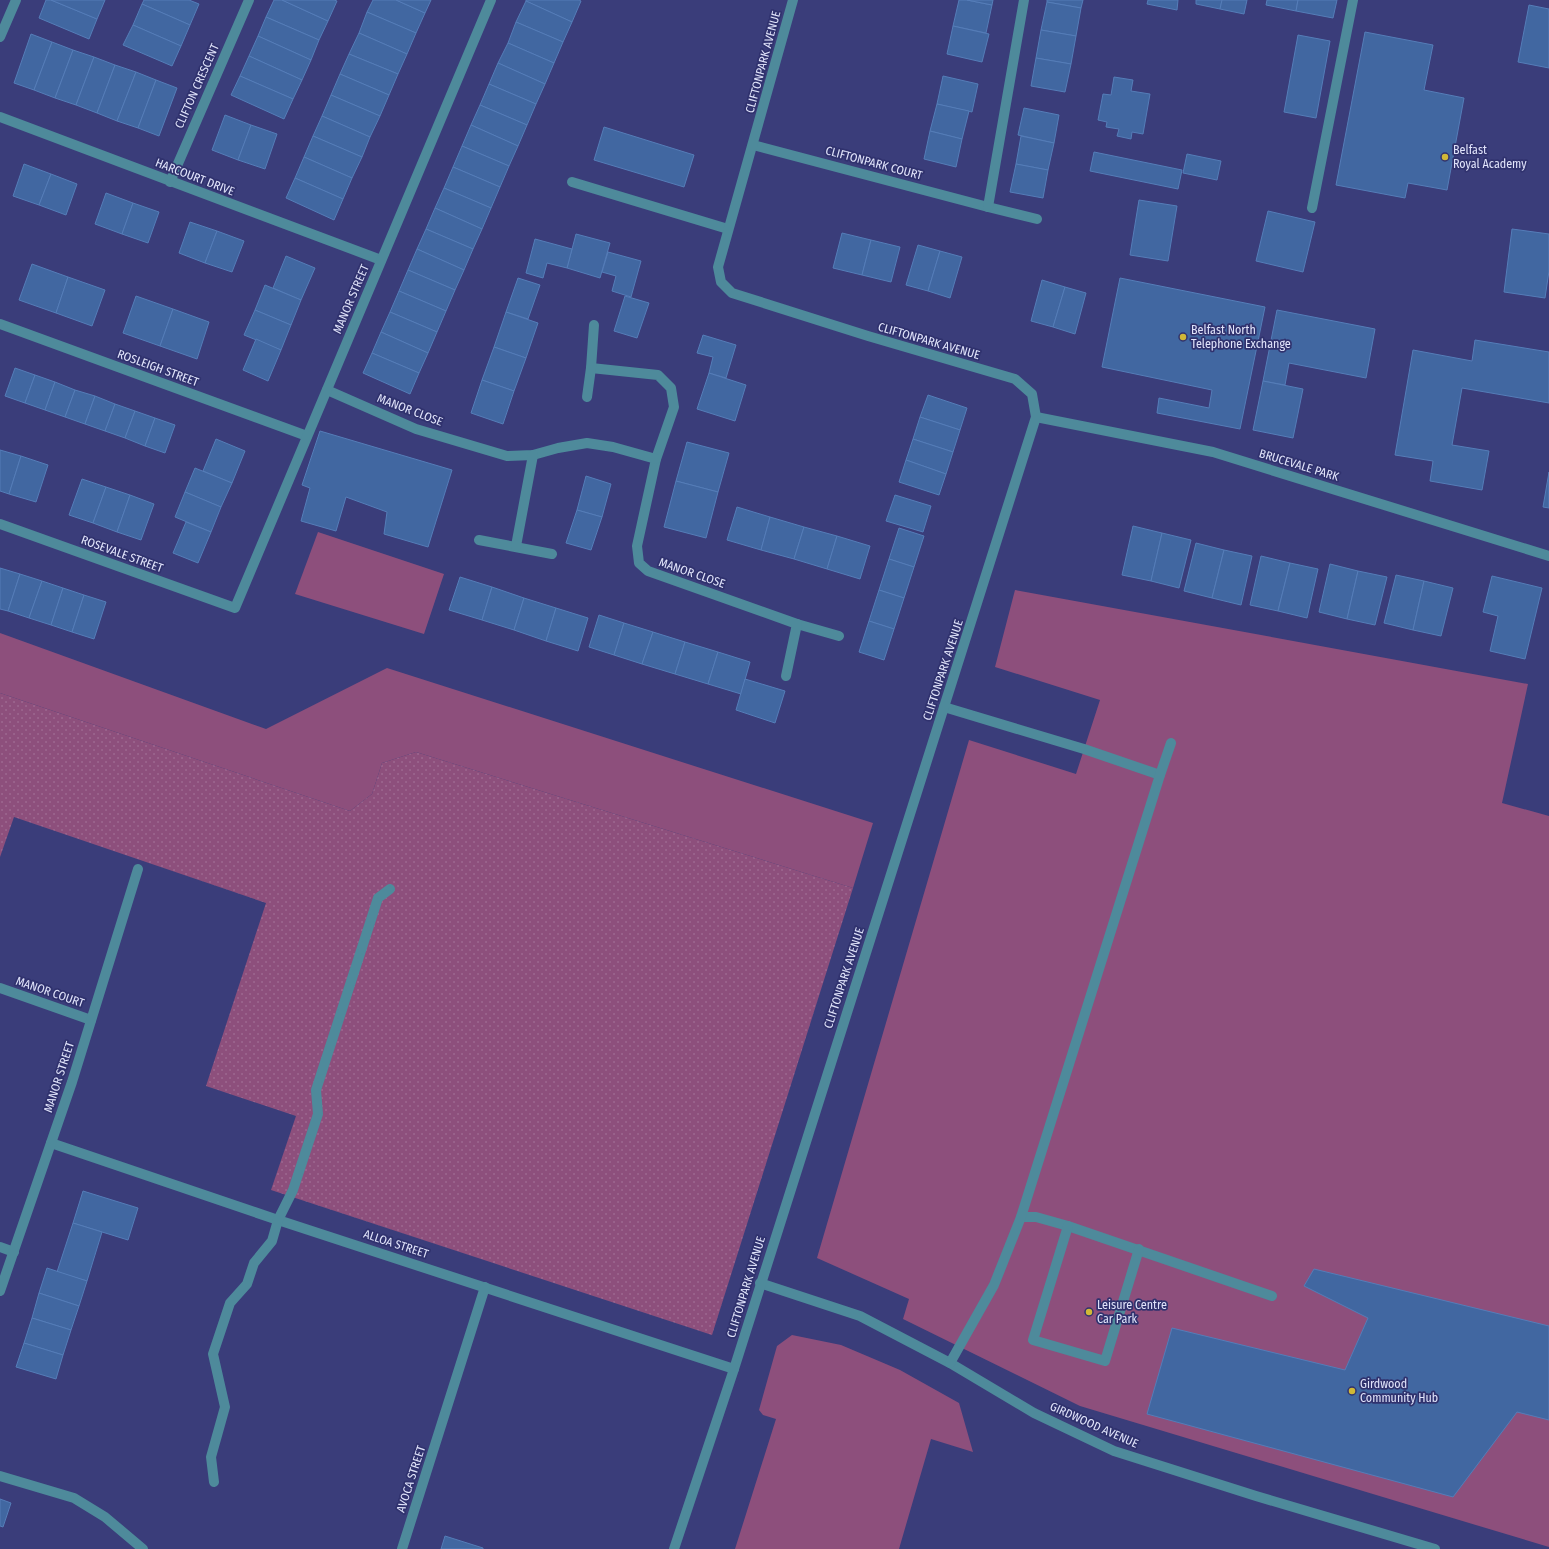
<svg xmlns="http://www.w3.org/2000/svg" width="1549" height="1549" viewBox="0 0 1549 1549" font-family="'Fira Sans Condensed',sans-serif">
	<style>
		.grass { fill: #8d4f7c }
		.park { fill: url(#park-dots) }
		.building { fill: #4167a1; stroke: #557db8 }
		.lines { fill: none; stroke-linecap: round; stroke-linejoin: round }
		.minor { stroke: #4e8a9b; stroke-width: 10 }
		.poi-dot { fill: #d0b837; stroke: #30326e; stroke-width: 1.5 }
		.labels { text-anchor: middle; stroke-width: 3.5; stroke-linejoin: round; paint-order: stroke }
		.street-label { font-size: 12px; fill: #e1e4fb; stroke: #30326e }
		.poi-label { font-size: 12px; fill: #e1e4fb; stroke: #30326e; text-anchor: start }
	</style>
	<defs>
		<pattern id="park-dots" width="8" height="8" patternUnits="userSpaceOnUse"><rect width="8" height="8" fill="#8d4f7c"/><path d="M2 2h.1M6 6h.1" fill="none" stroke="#9d6890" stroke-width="1.8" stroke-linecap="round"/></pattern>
	</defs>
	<rect width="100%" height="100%" fill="#3a3d7a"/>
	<g class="grass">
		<path d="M318 532 444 574 424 634 295 594Z"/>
		<path d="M1015 590 1528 684 1502 803 1549 816V1547L1080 1406 903 1319 909 1299 817 1258 969 740 1076 774 1100 700 995 667Z"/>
		<path d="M0 633 266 729 387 668 873 823 853 888 416 752 382 763 372 794 350 811 0 693Z"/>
		<path d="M792 1335 841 1345 900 1370 959 1403 973 1452 931 1439 899 1549H735L776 1419 763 1415 759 1410 777 1346Z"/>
	</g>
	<path class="park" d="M0 693 350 811 372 794 382 763 416 752 853 888 712 1335 271 1190 296 1116 206 1086 266 903 14 817 0 857Z"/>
	<g class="building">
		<path d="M46 0H51L97 19 89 39 39 18Z"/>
		<path d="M51 0H105L97 19Z"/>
		<path d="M144 0H189L199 4 190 25 142 4Z"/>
		<path d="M274 0H282L328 21 319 40 266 17Z"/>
		<path d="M282 0H334L337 1 328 21Z"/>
		<path d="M373 0H396L425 13 416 33 367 12Z"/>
		<path d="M396 0H431L425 13Z"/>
		<path d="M526 0H579L581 1 572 22 526 1Z"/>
		<path d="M959 0H967L992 5 986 33 953 26Z"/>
		<path d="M967 0H993L992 5Z"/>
		<path d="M1047 0H1083L1081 8 1047 2Z"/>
		<path d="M1148 0H1178L1177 10 1147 4Z"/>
		<path d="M1196 0H1222L1220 9 1196 4Z"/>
		<path d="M1222 0H1247L1244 14 1220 9Z"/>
		<path d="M1267 0H1298L1296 11 1266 5Z"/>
		<path d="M1298 0H1337L1333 18 1296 11Z"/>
		<path d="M526 1 572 22 563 42 516 22Z"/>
		<path d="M1047 2 1081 8 1076 36 1041 30Z"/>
		<path d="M142 4 190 25 181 46 133 25Z"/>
		<path d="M1529 5 1549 9V68L1518 62Z"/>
		<path d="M367 12 416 33 407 54 359 33Z"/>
		<path d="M266 17 319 40 311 60 258 36Z"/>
		<path d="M516 22 563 42 554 63 508 43Z"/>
		<path d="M133 25 181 46 172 66 123 45Z"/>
		<path d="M953 26 989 34 982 62 947 54Z"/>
		<path d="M1041 30 1076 36 1071 64 1036 58Z"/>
		<path d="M1365 32 1433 45 1424 90 1464 98 1447 190 1408 183 1405 198 1336 185Z"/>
		<path d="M359 33 407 54 398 74 349 54Z"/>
		<path d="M31 34 52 42 34 90 14 83Z"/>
		<path d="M1298 35 1330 41 1316 118 1284 112Z"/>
		<path d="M258 36 311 60 302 80 249 56Z"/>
		<path d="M52 42 73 50 55 98 34 90Z"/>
		<path d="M508 43 554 63 545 84 498 63Z"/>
		<path d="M73 50 94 57 76 105 55 98Z"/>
		<path d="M349 54 398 74 389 95 340 74Z"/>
		<path d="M249 56 302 80 293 99 240 76Z"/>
		<path d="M94 57 115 65 97 113 76 105Z"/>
		<path d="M1036 58 1071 64 1065 92 1031 86Z"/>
		<path d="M498 63 545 84 536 104 489 84Z"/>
		<path d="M115 65 136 72 117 121 97 113Z"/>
		<path d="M136 72 156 80 138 128 117 121Z"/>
		<path d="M340 74 389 95 380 116 331 95Z"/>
		<path d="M240 76 293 99 284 119 231 95Z"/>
		<path d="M943 76 978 84 972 112 937 104Z"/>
		<path d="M1114 77 1133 80 1131 91 1150 94 1143 134 1132 132 1131 139 1117 136 1119 129 1106 127 1107 122 1098 120 1103 94 1111 95Z"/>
		<path d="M156 80 177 88 159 136 138 128Z"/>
		<path d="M489 84 536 104 527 125 480 105Z"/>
		<path d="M331 95 380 116 370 137 322 116Z"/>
		<path d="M937 104 969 111 962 139 930 131Z"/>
		<path d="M480 105 527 125 518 146 471 125Z"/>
		<path d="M1024 108 1059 115 1054 143 1018 135Z"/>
		<path d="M225 115 251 125 238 160 212 150Z"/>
		<path d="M322 116 370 137 362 157 313 136Z"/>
		<path d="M251 125 277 134 265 169 238 160Z"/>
		<path d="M471 125 518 146 509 166 462 146Z"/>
		<path d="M604 127 694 155 684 187 594 160Z"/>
		<path d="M930 131 962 139 956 167 924 159Z"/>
		<path d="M313 136 362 157 352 178 304 157Z"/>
		<path d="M1021 136 1054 143 1048 170 1016 164Z"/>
		<path d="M462 146 509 166 500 187 453 167Z"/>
		<path d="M1094 152 1182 170 1178 189 1090 171Z"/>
		<path d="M1187 154 1221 161 1217 180 1183 173Z"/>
		<path d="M304 157 352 178 343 199 295 178Z"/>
		<path d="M24 164 51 174 39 205 13 196Z"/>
		<path d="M1016 164 1048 170 1043 198 1010 192Z"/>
		<path d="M453 167 500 187 491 208 444 188Z"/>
		<path d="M51 174 77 184 66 215 39 205Z"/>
		<path d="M295 178 343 199 334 220 286 198Z"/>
		<path d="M444 188 491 208 482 229 435 208Z"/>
		<path d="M106 193 133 203 122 234 95 224Z"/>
		<path d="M1139 200 1177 206 1168 261 1130 255Z"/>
		<path d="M133 203 159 212 148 243 122 234Z"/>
		<path d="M435 208 482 229 473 249 426 229Z"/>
		<path d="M1268 211 1315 222 1303 272 1256 261Z"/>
		<path d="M190 222 217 231 205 263 179 253Z"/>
		<path d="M426 229 473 249 464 270 417 249Z"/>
		<path d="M1512 229 1549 234V271L1545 298 1504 292Z"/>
		<path d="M217 231 244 241 232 272 205 263Z"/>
		<path d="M842 233 871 240 862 275 833 268Z"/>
		<path d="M576 234 610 243 600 278 567 268Z"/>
		<path d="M535 239 572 249 567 268 547 263 543 278 526 273Z"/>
		<path d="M871 240 900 247 891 282 862 275Z"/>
		<path d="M918 245 940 251 928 291 906 285Z"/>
		<path d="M417 249 464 270 455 290 408 270Z"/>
		<path d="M940 251 962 257 950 298 928 291Z"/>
		<path d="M608 252 641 261 631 297 612 291 616 276 602 272Z"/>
		<path d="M286 256 315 268 301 300 273 288Z"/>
		<path d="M32 264 68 277 56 313 19 300Z"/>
		<path d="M408 270 455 290 446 311 399 291Z"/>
		<path d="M68 277 105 290 92 326 56 313Z"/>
		<path d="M518 278 540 285 528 319 506 312Z"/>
		<path d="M1120 278 1265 307 1240 429 1157 413 1159 398 1209 408 1212 390 1102 367Z"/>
		<path d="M1042 280 1065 287 1053 327 1031 321Z"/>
		<path d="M265 285 301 300 291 325 255 310Z"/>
		<path d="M1065 287 1086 293 1075 334 1053 327Z"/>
		<path d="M399 291 446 311 437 332 390 312Z"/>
		<path d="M136 296 173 309 160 346 123 333Z"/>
		<path d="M625 296 649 303 637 338 614 331Z"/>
		<path d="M173 309 209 322 197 359 160 346Z"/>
		<path d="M255 310 291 325 281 350 244 335Z"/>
		<path d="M1277 310 1375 329 1366 378 1289 363 1285 385 1263 381Z"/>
		<path d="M390 312 437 332 428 353 381 332Z"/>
		<path d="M506 312 538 323 526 358 494 347Z"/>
		<path d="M381 332 428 353 419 373 372 353Z"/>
		<path d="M703 335 736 345 726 378 709 373 713 357 697 353Z"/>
		<path d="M256 339 281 350 268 381 243 370Z"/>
		<path d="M1475 340 1549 352V403L1462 388 1452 445 1489 451 1482 490 1430 481 1433 461 1395 455 1413 350 1472 361Z"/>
		<path d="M494 347 526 358 514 391 482 380Z"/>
		<path d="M372 353 419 373 410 394 363 373Z"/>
		<path d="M15 368 35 375 25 403 5 396Z"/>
		<path d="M709 373 746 385 735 421 697 409Z"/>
		<path d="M35 375 55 382 45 410 25 403Z"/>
		<path d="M482 380 514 391 503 424 471 413Z"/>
		<path d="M1263 381 1303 389 1293 438 1253 430Z"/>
		<path d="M55 382 75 390 65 417 45 410Z"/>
		<path d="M75 390 95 396 85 424 65 417Z"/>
		<path d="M928 395 967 408 960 430 920 417Z"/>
		<path d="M95 396 115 404 105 431 85 424Z"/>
		<path d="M115 404 135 411 125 438 105 431Z"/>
		<path d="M135 411 155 418 145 446 125 438Z"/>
		<path d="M920 417 960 430 953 452 913 439Z"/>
		<path d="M155 418 175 425 165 453 145 446Z"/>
		<path d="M320 431 452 470 428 547 384 534 387 512 346 497 336 531 301 521 310 488 302 485Z"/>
		<path d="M216 439 245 451 232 483 203 471Z"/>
		<path d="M913 439 953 452 946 474 906 460Z"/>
		<path d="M687 442 729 453 718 492 676 481Z"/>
		<path d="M0 450 21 456 9 494 0 491Z"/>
		<path d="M21 456 48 465 36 502 9 494Z"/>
		<path d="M906 460 946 474 939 495 899 482Z"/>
		<path d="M195 468 232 483 221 507 185 492Z"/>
		<path d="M1549 472V508L1543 507Z"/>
		<path d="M586 476 611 484 602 517 577 510Z"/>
		<path d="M82 479 106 487 93 523 69 515Z"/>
		<path d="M676 481 718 492 706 538 664 527Z"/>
		<path d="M106 487 130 495 117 532 93 523Z"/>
		<path d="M185 492 221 507 211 532 175 517Z"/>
		<path d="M130 495 154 504 141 540 117 532Z"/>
		<path d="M895 495 931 506 923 532 886 521Z"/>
		<path d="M737 507 770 517 761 550 727 540Z"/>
		<path d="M577 510 602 517 591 550 566 543Z"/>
		<path d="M770 517 804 527 794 559 761 550Z"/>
		<path d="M186 522 211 532 198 563 173 553Z"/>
		<path d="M1133 526 1162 533 1151 581 1122 575Z"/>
		<path d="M804 527 837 536 827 569 794 559Z"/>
		<path d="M899 528 924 536 914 567 889 559Z"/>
		<path d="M1162 533 1191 540 1179 588 1151 581Z"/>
		<path d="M837 536 870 546 860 579 827 569Z"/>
		<path d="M1196 543 1224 550 1212 598 1184 591Z"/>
		<path d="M1224 550 1252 556 1241 605 1212 598Z"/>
		<path d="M1261 556 1290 563 1278 611 1250 605Z"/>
		<path d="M889 559 914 567 904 598 879 590Z"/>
		<path d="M1290 563 1318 569 1307 618 1278 611Z"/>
		<path d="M1330 564 1358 571 1347 619 1319 612Z"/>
		<path d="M0 568 20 574 8 611 0 609Z"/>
		<path d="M1358 571 1387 577 1375 625 1347 619Z"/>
		<path d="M20 574 42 581 29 618 8 611Z"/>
		<path d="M1396 575 1424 581 1413 630 1384 623Z"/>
		<path d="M1492 576 1542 588 1525 659 1490 651 1498 616 1483 612Z"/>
		<path d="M460 577 492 587 482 620 449 610Z"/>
		<path d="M42 581 63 588 51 625 29 618Z"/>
		<path d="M1424 581 1453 588 1441 636 1413 630Z"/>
		<path d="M492 587 524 598 514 630 482 620Z"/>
		<path d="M63 588 84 595 72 632 51 625Z"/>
		<path d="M879 590 904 598 894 629 869 621Z"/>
		<path d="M84 595 106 602 94 639 72 632Z"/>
		<path d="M524 598 556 608 546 641 514 630Z"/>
		<path d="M556 608 588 618 578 651 546 641Z"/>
		<path d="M599 615 624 623 614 655 589 647Z"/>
		<path d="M869 621 894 629 884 660 859 652Z"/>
		<path d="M624 623 653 632 642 664 614 655Z"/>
		<path d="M653 632 685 642 675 674 642 664Z"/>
		<path d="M685 642 718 652 708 684 675 674Z"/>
		<path d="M718 652 750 662 741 694 708 684Z"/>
		<path d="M745 679 785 691 775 723 736 710Z"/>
		<path d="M83 1191 138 1208 128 1240 73 1223Z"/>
		<path d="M73 1223 102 1232 87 1281 57 1272Z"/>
		<path d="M47 1268 87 1281 79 1306 39 1293Z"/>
		<path d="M1314 1269 1549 1326V1420L1517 1412 1453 1497 1147 1414 1172 1328 1345 1370 1368 1318 1304 1286Z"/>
		<path d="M39 1293 79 1306 71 1330 32 1318Z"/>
		<path d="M32 1318 71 1330 63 1355 24 1343Z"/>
		<path d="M24 1343 63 1355 56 1379 16 1367Z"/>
		<path d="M0 1499 11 1503 3 1527 0 1526Z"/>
		<path d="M445 1536 483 1548V1549H441Z"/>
	</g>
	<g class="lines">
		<g class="minor">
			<path d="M0 37 16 0"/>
			<path d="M0 117 381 260"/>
			<path d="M753 145 988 207 1037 219"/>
			<path d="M170 182 249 0"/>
			<path d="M572 182 728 229"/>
			<path d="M988 207 1024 0"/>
			<path d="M1312 208 1353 0"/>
			<path d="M0 324 307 436"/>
			<path d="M591 368 658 375 671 388 674 407 656 459 637 546 639 563 648 571 797 624 839 636"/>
			<path d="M327 390 416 429 507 456 533 455 558 448 587 443 613 447 656 459"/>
			<path d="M587 397 591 368 594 325"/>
			<path d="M1036 417 1213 452 1549 556"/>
			<path d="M0 524 235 608 491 0"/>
			<path d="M479 540 552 554"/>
			<path d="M516 546 533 455"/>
			<path d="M786 676 797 624"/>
			<path d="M944 707 1084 749 1160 775"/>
			<path d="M0 988 91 1020"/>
			<path d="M51 1143 278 1220 734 1369"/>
			<path d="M1021 1217H1036L1068 1226 1272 1296"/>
			<path d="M1068 1226 1033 1340 1105 1361 1139 1249"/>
			<path d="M0 1247 14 1252"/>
			<path d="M760 1283 860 1316 950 1363 1034 1413 1114 1451 1256 1496 1435 1549"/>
			<path d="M0 1291 72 1082 138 869"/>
			<path d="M950 1363 994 1285 1021 1217 1160 775 1171 743"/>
			<path d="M0 1476 74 1498 105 1517 143 1549"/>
			<path d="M214 1482 211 1457 225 1407 213 1354 230 1303 247 1284 254 1263 272 1241 278 1220 293 1190 318 1114 316 1090 378 898 390 889"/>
			<path d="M402 1549 485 1287"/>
			<path d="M674 1549 734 1369 1036 417 1032 394 1015 379 868 336 732 293 721 282 718 267 793 0"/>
		</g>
	</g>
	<g class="poi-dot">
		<circle cx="1445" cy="157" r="4"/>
		<circle cx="1183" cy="337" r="4"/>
		<circle cx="1089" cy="1312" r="4"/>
		<circle cx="1352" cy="1391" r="4"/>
	</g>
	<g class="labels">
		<g class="street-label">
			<text transform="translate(763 62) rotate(-75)" y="4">CLIFTONPARK AVENUE</text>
			<text transform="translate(197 86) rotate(-66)" y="4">CLIFTON CRESCENT</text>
			<text transform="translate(874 163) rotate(15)" y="4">CLIFTONPARK COURT</text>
			<text transform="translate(195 177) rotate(21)" y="4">HARCOURT DRIVE</text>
			<text transform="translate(351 299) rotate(-67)" y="4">MANOR STREET</text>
			<text transform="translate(929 341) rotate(16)" y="4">CLIFTONPARK AVENUE</text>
			<text transform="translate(158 368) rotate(20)" y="4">ROSLEIGH STREET</text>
			<text transform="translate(410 410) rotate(21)" y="4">MANOR CLOSE</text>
			<text transform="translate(1299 465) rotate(17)" y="4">BRUCEVALE PARK</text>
			<text transform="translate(122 554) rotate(20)" y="4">ROSEVALE STREET</text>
			<text transform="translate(692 573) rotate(19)" y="4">MANOR CLOSE</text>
			<text transform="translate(943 670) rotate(-72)" y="4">CLIFTONPARK AVENUE</text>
			<text transform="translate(844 978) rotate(-72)" y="4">CLIFTONPARK AVENUE</text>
			<text transform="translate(50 992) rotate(19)" y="4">MANOR COURT</text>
			<text transform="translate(59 1077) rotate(-72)" y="4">MANOR STREET</text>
			<text transform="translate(396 1244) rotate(18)" y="4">ALLOA STREET</text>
			<text transform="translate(746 1287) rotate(-73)" y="4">CLIFTONPARK AVENUE</text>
			<text transform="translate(1094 1425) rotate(24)" y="4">GIRDWOOD AVENUE</text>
			<text transform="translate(411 1479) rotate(-72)" y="4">AVOCA STREET</text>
		</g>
		<g class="poi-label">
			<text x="1453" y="154">Belfast<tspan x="1453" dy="14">Royal Academy</tspan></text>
			<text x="1191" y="334">Belfast North<tspan x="1191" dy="14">Telephone Exchange</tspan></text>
			<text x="1097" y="1309">Leisure Centre<tspan x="1097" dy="14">Car Park</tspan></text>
			<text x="1360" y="1388">Girdwood<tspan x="1360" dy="14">Community Hub</tspan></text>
		</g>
	</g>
</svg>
